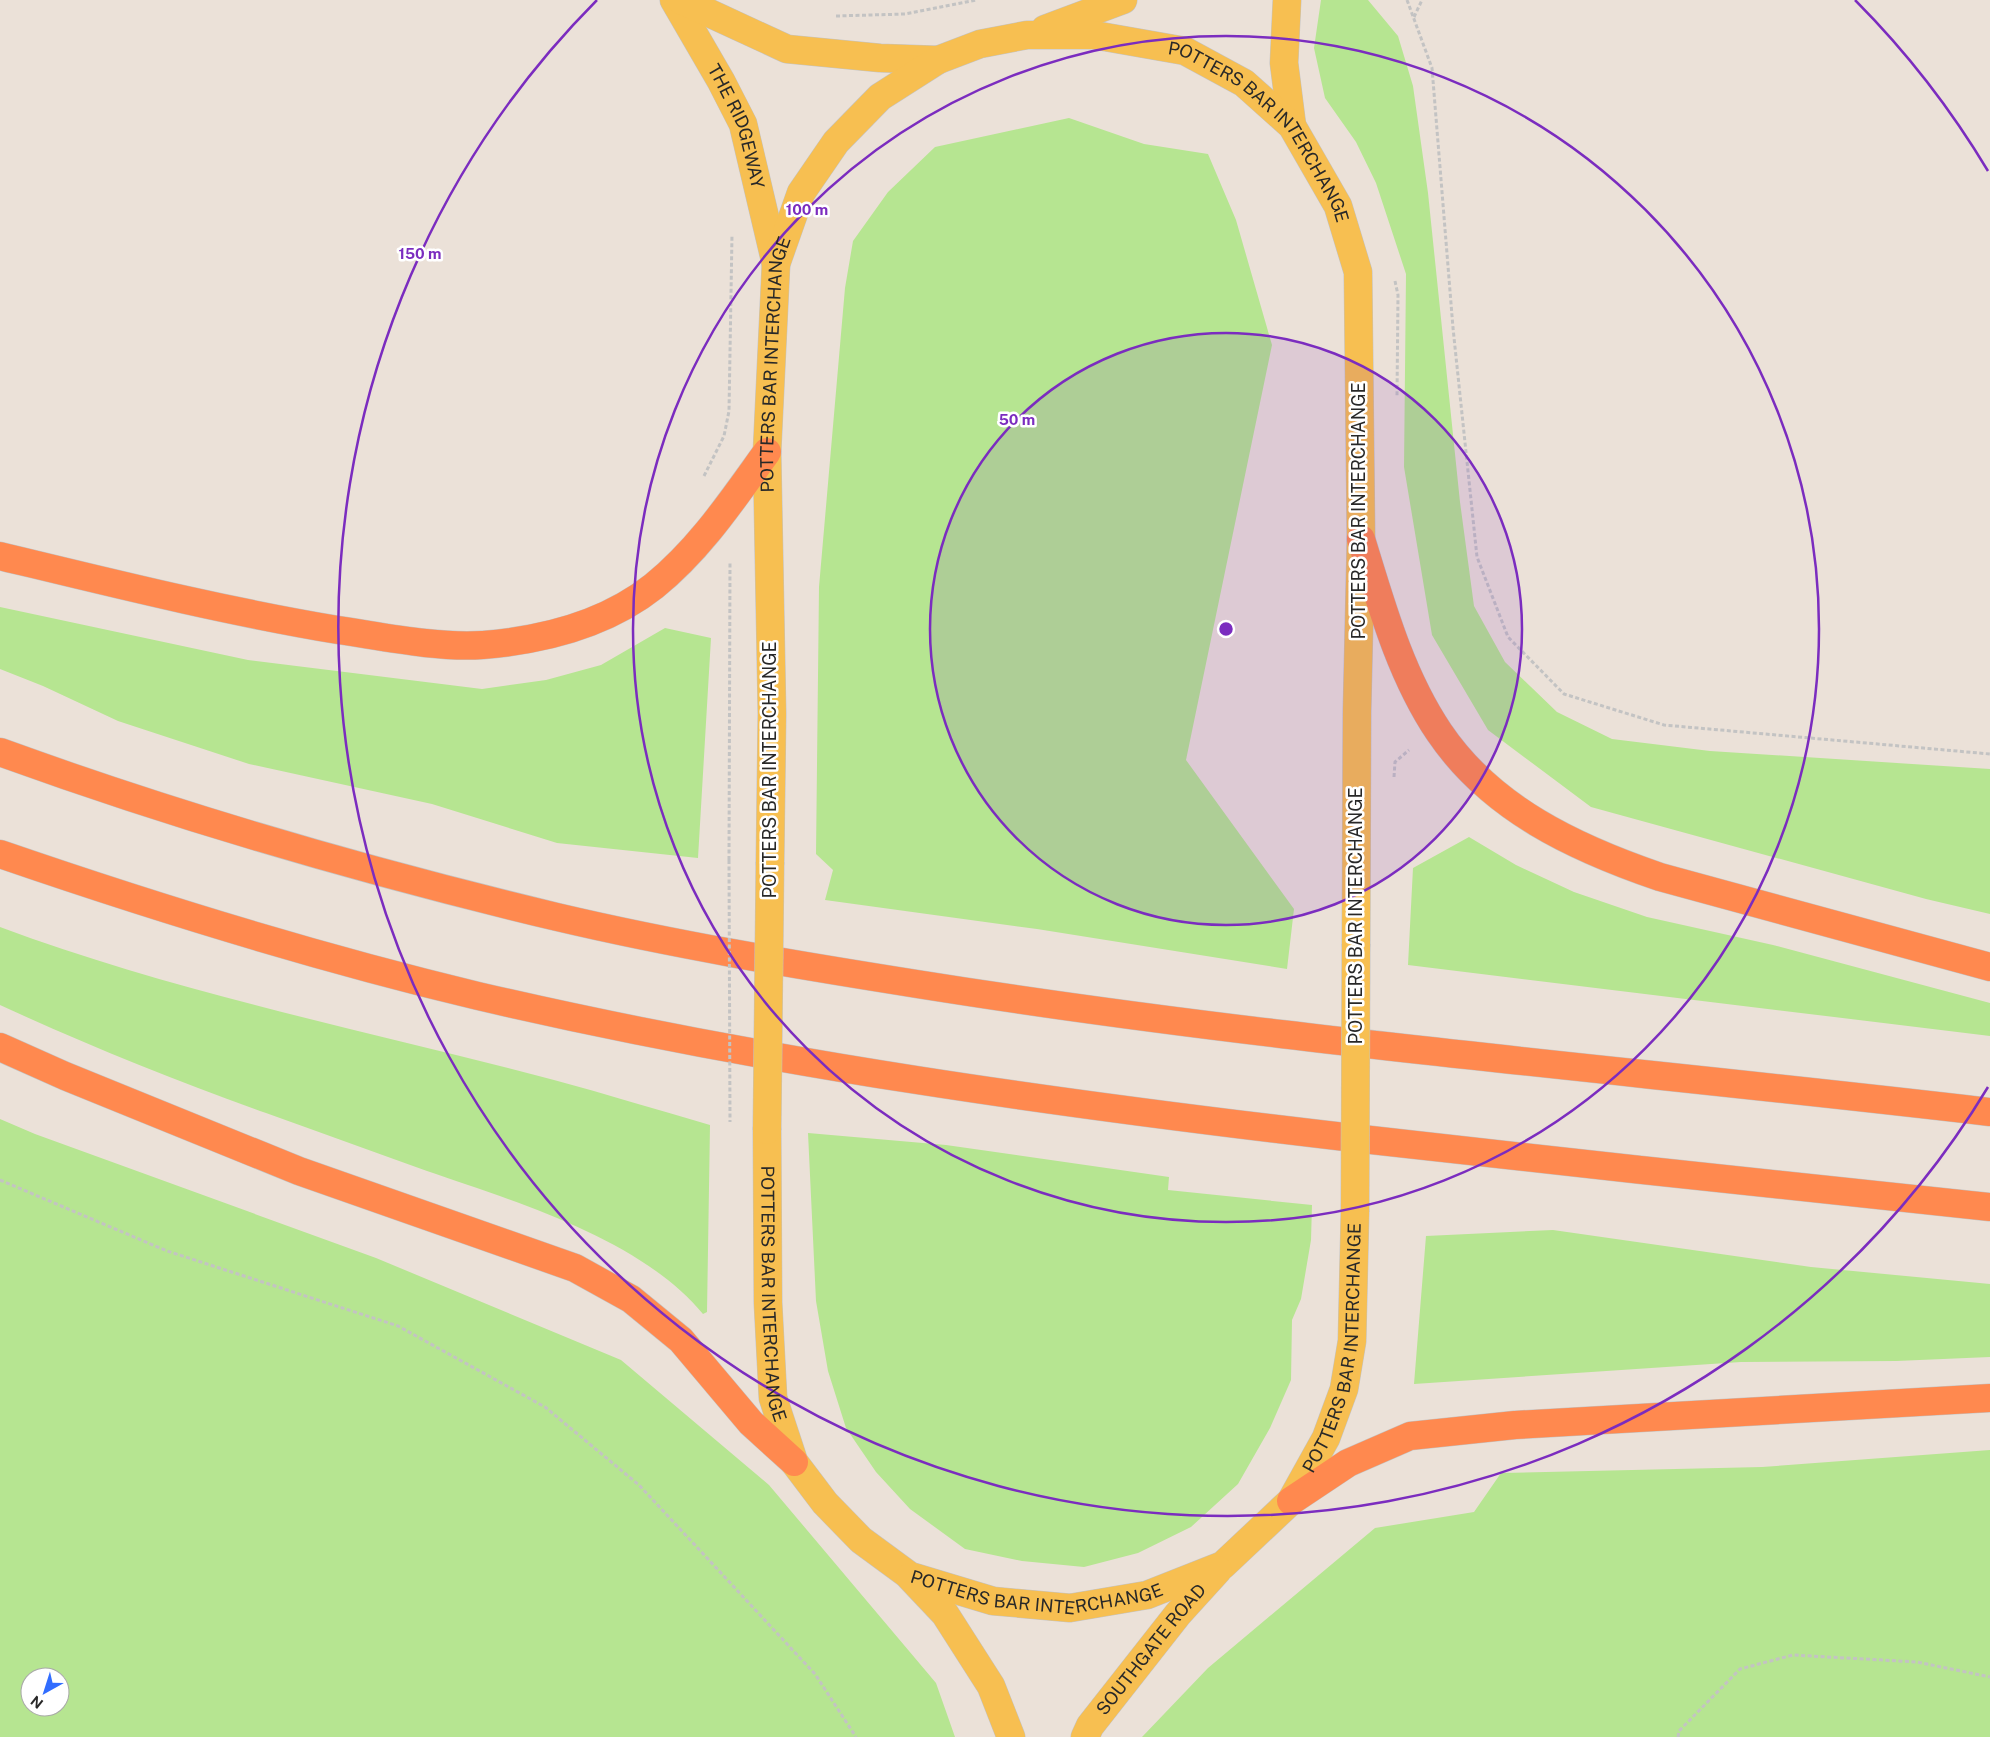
<svg xmlns="http://www.w3.org/2000/svg" width="1990" height="1737" viewBox="0 0 1990 1737" font-family="'Public Sans',sans-serif">
	<style>
		.green { fill: #b6e591; fill-rule: evenodd }
		.lines { fill: none; stroke-linecap: round; stroke-linejoin: round }
		.primary-casing { stroke: #c3c3c3; stroke-width: 29 }
		.motorway-casing { stroke: #c3c3c3; stroke-width: 29 }
		.path { stroke: #c3c3c3; stroke-width: 3; stroke-dasharray: 4 2.5; stroke-linecap: butt }
		.primary { stroke: #f7bf51; stroke-width: 28 }
		.motorway { stroke: #ff894f; stroke-width: 28 }
		.primary-bridge-casing { stroke: #c3c3c3; stroke-width: 29; stroke-linecap: butt }
		.path-bridge { stroke: #c3c3c3; stroke-width: 3; stroke-dasharray: 4 2.5; stroke-linecap: butt }
		.primary-bridge { stroke: #f7bf51; stroke-width: 28 }
		.ring { fill: none; stroke: #7b2cbf; stroke-width: 2.5 }
		.labels { text-anchor: middle; stroke-width: 5; stroke-linejoin: round; paint-order: stroke }
		.street-label { font-size: 18px; fill: #282828; stroke: #fff }
		.centre { fill: #7b2cbf; stroke: #fff; stroke-width: 2.5 }
		.ring-label { font-size: 15px; text-anchor: middle; font-weight: bold; fill: #7b2cbf; stroke: #fff; stroke-width: 5; stroke-linejoin: round; paint-order: stroke }
	</style>
	<rect width="100%" height="100%" fill="#ebe1d8"/>
	<g class="green">
		<path d="M1321 0H1368L1398 36 1413 86 1428 193 1460 502 1474 606 1505 662 1557 712 1612 739 1710 751 1990 769V914L1926 899 1591 807 1488 730 1432 635 1404 467 1406 274 1376 183 1356 142 1325 98 1314 48Z"/>
		<path d="M1069 118 1144 144 1208 154 1236 220 1272 345 1186 760 1294 909 1287 969 1037 929 825 900 833 870 816 854 819 587 845 288 853 241 888 192 935 147Z"/>
		<path d="M0 607 248 660 482 689 546 680 601 665 665 628 711 638 698 858 557 843 432 804 249 764 118 721 43 686 0 669Z"/>
		<path d="M1469 837 1516 865 1574 892 1647 917 1773 945 1990 1003V1036L1408 965 1413 868Z"/>
		<path d="M0 927C180 994 369 1031 554 1080 606 1094 658 1110 710 1125L707 1312 703 1314C641 1239 517 1202 427 1171 373 1152 320 1132 266 1113 176 1081 87 1045 0 1005Z"/>
		<path d="M0 1119 35 1134 376 1258 621 1360 769 1485 936 1683 955 1737H0ZM30 1677H60V1707H30Z"/>
		<path d="M808 1133 946 1145 1169 1177 1168 1190 1312 1205 1311 1240 1301 1299 1292 1320 1291 1380 1270 1428 1238 1484 1191 1527 1138 1553 1084 1567 1022 1561 965 1549 910 1509 876 1472 846 1428 828 1371 816 1301Z"/>
		<path d="M1553 1230 1811 1267 1990 1284V1357L1896 1361 1741 1362 1414 1384 1426 1236Z"/>
		<path d="M1990 1450V1737H1142L1208 1668 1375 1528 1474 1512 1501 1473 1762 1467Z"/>
	</g>
	<g class="lines">
		<g class="primary-casing">
			<g id="primary">
				<path id="s1" d="M674 0 721 81 743 124 776 264"/>
				<path d="M681 0 787 49 880 58 938 60"/>
				<path d="M1287 0 1284 63 1292 126"/>
				<path d="M1045 29 1123 0"/>
				<path id="s2" d="M770 862 772 714 767 452 776 264 801 193 836 142 880 97 938 60 980 44 1027 35H1094L1185 51 1244 83 1292 126 1338 206 1358 272 1361 539 1357 711 1356 944"/>
				<path id="s3" d="M767 1130 768 1303 773 1398 794 1462 825 1503 861 1540 910 1576 993 1601 1070 1608 1147 1595 1223 1565 1291 1501 1326 1438 1344 1389 1352 1341 1355 1212"/>
				<path d="M910 1577 945 1614 991 1686 1011 1737"/>
				<path id="s4" d="M1085 1737 1090 1726 1178 1614 1218 1570"/>
			</g>
		</g>
		<g class="motorway-casing">
			<g id="motorway">
				<path d="M1361 539C1381 604 1400 674 1439 732 1491 809 1575 848 1660 877L1990 967"/>
				<path d="M0 556C112 583 224 611 338 630 385 637 436 648 483 645 543 640 605 625 654 586 700 549 733 499 767 452"/>
				<path d="M0 752C182 818 369 872 557 917 676 945 797 965 917 984 1273 1041 1632 1070 1990 1112"/>
				<path d="M0 854C157 908 316 957 478 996 769 1064 1066 1105 1362 1139 1571 1163 1781 1185 1990 1207"/>
				<path d="M0 1047 65 1076 299 1171 575 1268 631 1299 681 1340 751 1423 794 1462"/>
				<path d="M1291 1501 1348 1463 1410 1436 1515 1425 1990 1398"/>
			</g>
		</g>
		<g class="path">
			<path d="M1407 0 1432 68 1453 328 1477 557 1508 637 1564 694 1664 725 1990 754"/>
			<path d="M836 16 905 14 976 0"/>
			<path d="M1414 17 1422 0"/>
			<path d="M1395 281 1398 295 1397 396"/>
			<path d="M704 476 724 436 729 411 732 235"/>
			<path d="M1394 777 1395 762 1409 750"/>
			<path d="M729 860 730 561"/>
			<path d="M0 1180 167 1251 398 1326 545 1407 639 1485 815 1674 856 1737"/>
			<path d="M1678 1737 1679 1731 1740 1669 1793 1655 1917 1662 1990 1677"/>
		</g>
		<use href="#primary" class="primary"/>
		<use href="#motorway" class="motorway"/>
		<g class="primary-bridge-casing">
			<g id="primary-bridge">
				<path d="M767 1130 770 862"/>
				<path d="M1355 1212 1356 944"/>
			</g>
		</g>
		<path class="path-bridge" d="M729 860 730 1122"/>
		<use href="#primary-bridge" class="primary-bridge"/>
	</g>
	<circle cx="1226" cy="629" r="296" fill="#7b2cbf" fill-opacity=".12"/>
	<g class="ring">
		<circle cx="1226" cy="629" r="296"/>
		<circle cx="1226" cy="629" r="593"/>
		<path d="M1988 1087A889 889 0 1 1 597 0M1855 0A889 889 0 0 1 1988 171"/>
	</g>
	<g class="labels">
		<g class="street-label">
			<text dy="6" stroke="none"><textPath href="#s1" startOffset="142">THE RIDGEWAY</textPath></text>
			<text dy="6" stroke="none"><textPath href="#s2" startOffset="1231">POTTERS BAR INTERCHANGE</textPath></text>
			<text dy="6" stroke="none"><textPath href="#s2" startOffset="498">POTTERS BAR INTERCHANGE</textPath></text>
			<text transform="translate(1359 511) rotate(-90)" y="6">POTTERS BAR INTERCHANGE</text>
			<text transform="translate(770 770) rotate(-90)" y="6">POTTERS BAR INTERCHANGE</text>
			<text transform="translate(1356 916) rotate(-90)" y="6">POTTERS BAR INTERCHANGE</text>
			<text dy="6" stroke="none"><textPath href="#s3" startOffset="164">POTTERS BAR INTERCHANGE</textPath></text>
			<text dy="6" stroke="none"><textPath href="#s3" startOffset="1079">POTTERS BAR INTERCHANGE</textPath></text>
			<text dy="6" stroke="none"><textPath href="#s3" startOffset="629">POTTERS BAR INTERCHANGE</textPath></text>
			<text dy="6" stroke="none"><textPath href="#s4" startOffset="110">SOUTHGATE ROAD</textPath></text>
		</g>
	</g>
	<circle cx="1226" cy="629" r="8" class="centre"/>
	<g class="ring-label">
		<text x="807" y="215">100 m</text>
		<text x="420" y="259">150 m</text>
		<text x="1017" y="425">50 m</text>
	</g>
	<g transform="translate(45 1692) rotate(219)"><circle r="24" fill="#ffffff" stroke="#a9a9a9"/>
	<path d="M0-4L9 19L0 12L-9 19Z" fill="#316dff"/>
	<text y="-8" font-size="14" font-weight="bold" text-anchor="middle" fill="#282828">N</text>
	</g>
</svg>
